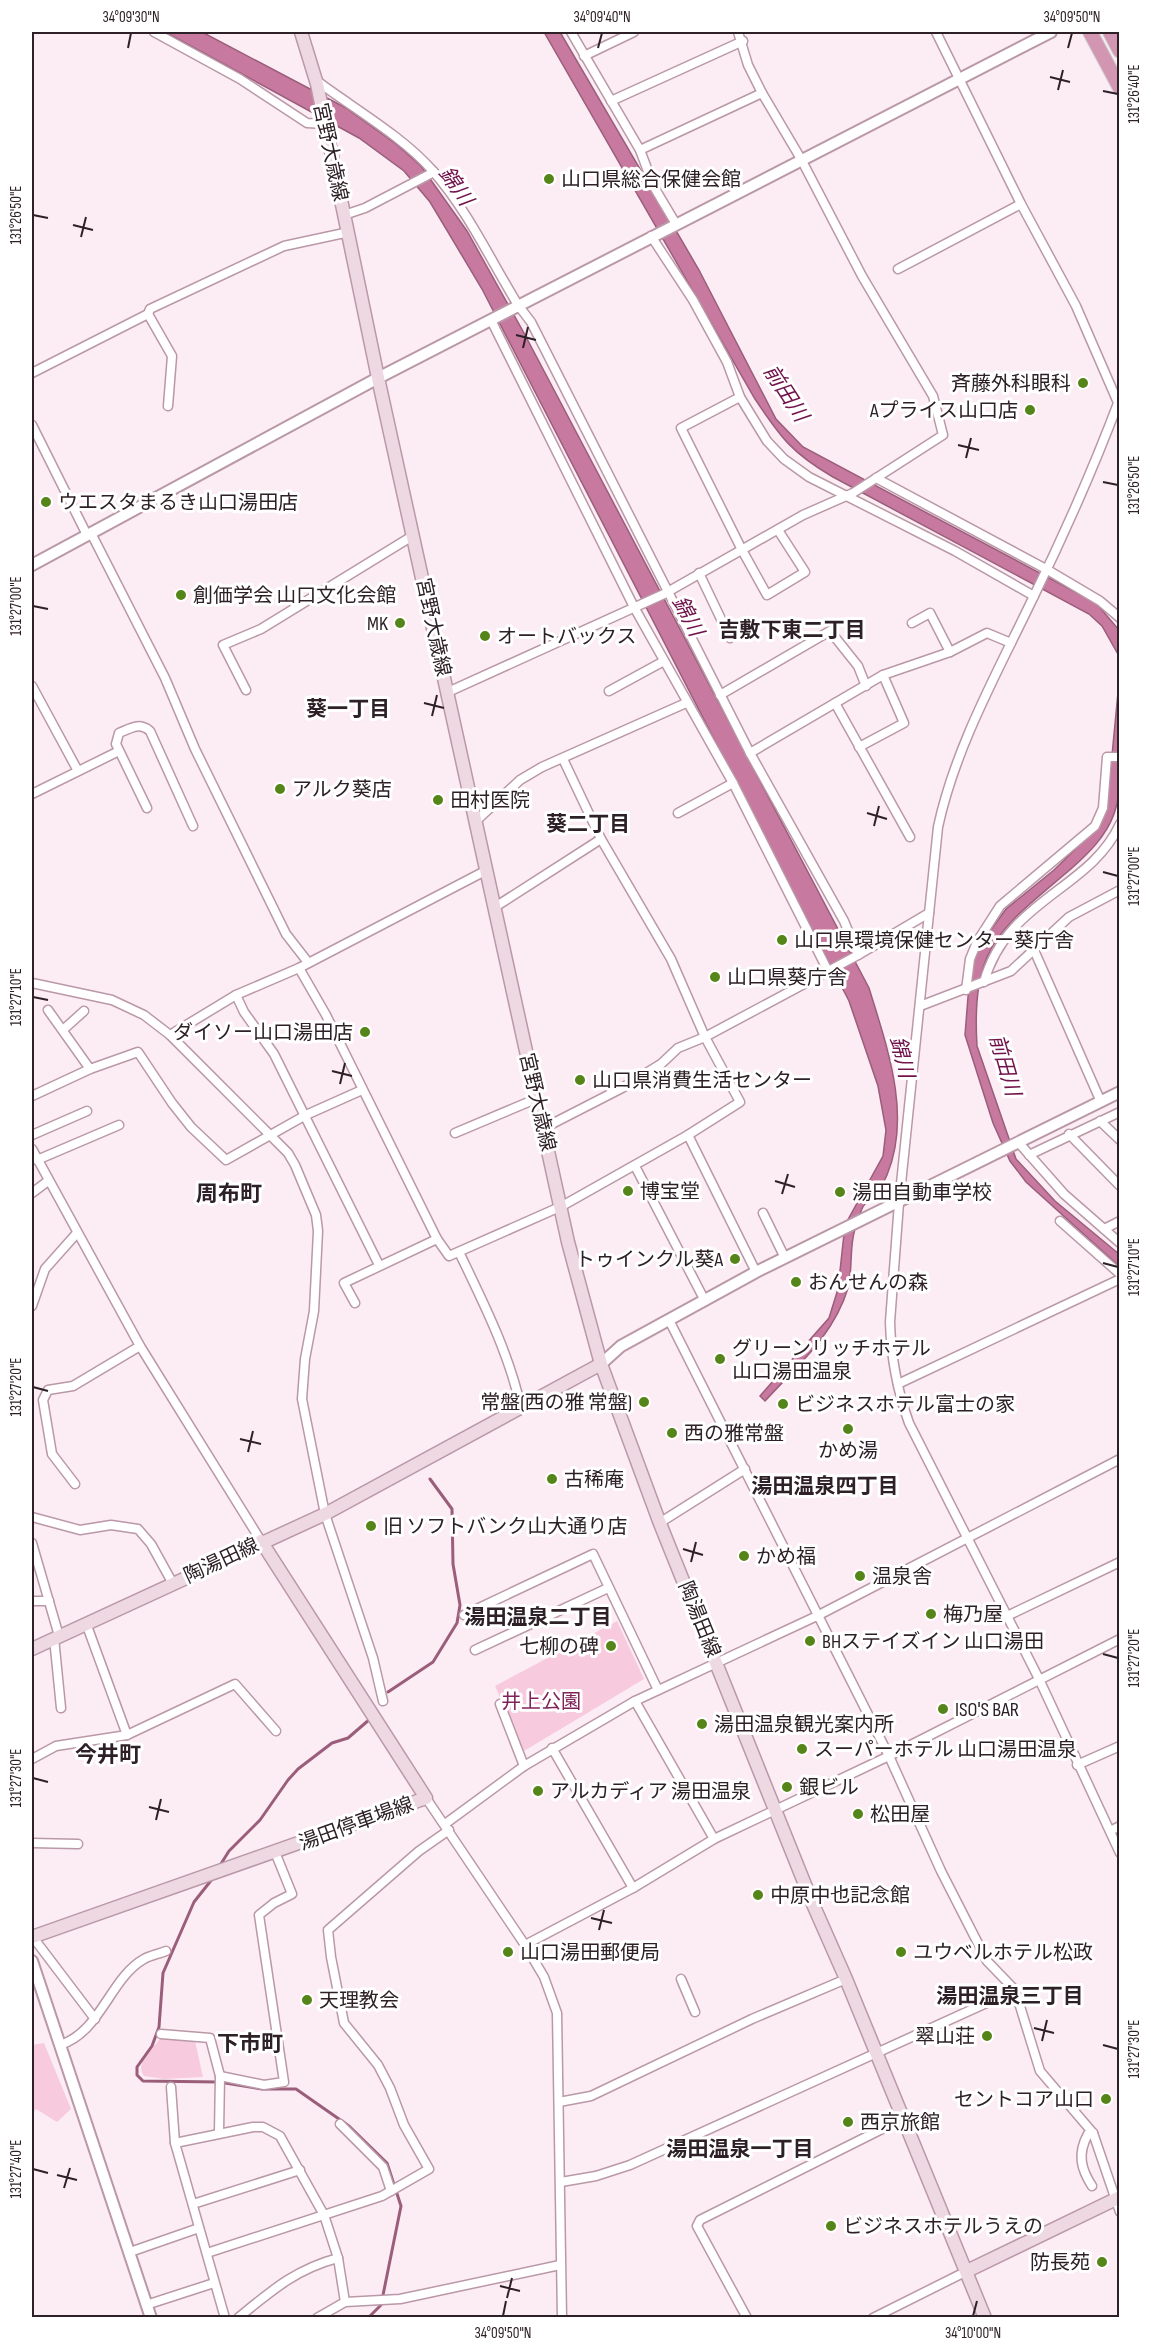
<svg xmlns="http://www.w3.org/2000/svg" width="1151" height="2349" viewBox="0 0 1151 2349" font-family="'Sofia Sans Condensed','Noto Sans JP',sans-serif">
	<style>
		.green { fill: #f7cade }
		.water { fill: #c8799f; stroke: #9a5e7b; stroke-width: 1.5 }
		.lines { fill: none; stroke-linecap: round; stroke-linejoin: round }
		.stream { stroke: #9a5e7b; stroke-width: 3 }
		.minor-casing { stroke: #ba98a7; stroke-width: 11 }
		.tertiary-casing { stroke: #ba98a7; stroke-width: 14 }
		.secondary-casing { stroke: #ba98a7; stroke-width: 15 }
		.trunk-casing { stroke: #d1cecf; stroke-width: 16 }
		.minor { stroke: #fff; stroke-width: 8 }
		.tertiary { stroke: #fff; stroke-width: 10 }
		.secondary { stroke: #eed8e2; stroke-width: 12 }
		.trunk { stroke: #d296b3; stroke-width: 14 }
		.ticks { fill: none; stroke: #2d2026; stroke-width: 2 }
		.poi-dot { fill: #558518; stroke: #fff; stroke-width: 2 }
		.labels { text-anchor: middle; stroke-width: 6; stroke-linejoin: round; paint-order: stroke }
		.street-label { font-size: 20px; fill: #2d2026; stroke: #fff }
		.poi-label { font-size: 20px; fill: #2d2026; stroke: #fff; text-anchor: start }
		.park-label { font-size: 20px; fill: #812359; stroke: #fff }
		.water-label { font-size: 21px; font-style: italic; fill: #72134c; stroke: #fff }
		.neighbourhood-label { font-size: 21px; font-weight: bold; fill: #2d2026; stroke: #fff }
		.quarter-label { font-size: 22px; font-weight: bold; fill: #2d2026; stroke: #fff }
		.neatline { fill: none; stroke: #2d2026; stroke-width: 2 }
		.ticks-label { font-size: 15px; text-anchor: middle; fill: #2d2026 }
	</style>
	<rect width="100%" height="100%" fill="#fcedf4"/>
	<g class="green">
		<path d="M617 1621 644 1679 524 1751 495 1686Z"/>
		<path d="M161 2037 195 2041 203 2077 164 2079 144 2076C134 2061 154 2049 161 2037Z"/>
		<path d="M44 2043 71 2109 57 2122 36 2109 32 2114V2045Z"/>
	</g>
	<g class="water">
		<path d="M165 32H202L346 108 396 144 421 166 467 231 524 333 869 988C887 1047 912 1115 887 1175 882 1188 873 1195 865 1204 860 1209 858 1222 855 1229 849 1248 853 1269 848 1288 834 1335 797 1366 765 1401L760 1396 829 1318 838 1289 845 1225 883 1156 886 1130 878 1086 849 1001 482 289 430 202 404 171 359 138Z"/>
		<path d="M544 32H560L699 270 776 419 803 447 1096 603 1119 630V656L1102 626 1089 614 833 477C792 453 781 438 755 399Z"/>
		<path d="M1119 682C1119 721 1127 777 1114 814 1106 836 1089 853 1072 868 1001 929 971 943 977 1046L1016 1159 1055 1201 1119 1254V1266L1026 1182 1010 1161 993 1123 965 1035 970 972 977 949 1006 909 1054 870 1100 825 1107 808Z"/>
	</g>
	<g class="lines">
		<g class="stream">
			<path d="M388 1692 433 1662 457 1623 460 1605 453 1564 452 1509 430 1479"/>
			<path d="M219 1867 229 1851 260 1820 288 1780 298 1769 332 1743 348 1738 370 1719"/>
			<path d="M213 1878 194 1902 163 1973 159 2027 152 2046 137 2067V2075L143 2081 219 2082 262 2089H296L349 2126 387 2163 401 2206 381 2305 368 2318"/>
		</g>
		<g class="minor-casing">
			<g id="minor">
				<path d="M154 32 240 79 307 123 325 124"/>
				<path d="M571 32 640 150 654 187 676 224"/>
				<path d="M936 32 1021 204 1076 306 1119 405"/>
				<path d="M584 56 634 32"/>
				<path d="M317 81C353 108 402 136 432 170 467 209 491 261 518 305L531 322 750 753 844 921 858 955"/>
				<path d="M611 101 743 41"/>
				<path d="M640 150 762 93"/>
				<path d="M344 215 365 208 434 172"/>
				<path d="M651 236 693 300 727 362 740 397 767 441 784 459 809 477 955 551 1034 596"/>
				<path d="M898 269 1021 204"/>
				<path d="M148 314 172 356 168 406"/>
				<path d="M491 320 634 607 733 783 827 969"/>
				<path d="M32 373 148 314 150 309 284 246 349 232"/>
				<path d="M740 397 681 428 742 550 767 595 805 572 778 530"/>
				<path d="M1120 398C1094 467 1065 533 1032 600 997 673 955 748 938 827L899 1203 890 1322C891 1356 897 1390 909 1423L1039 1679 1120 1853"/>
				<path d="M32 425 87 535"/>
				<path d="M876 478 1046 569 1100 601 1120 618"/>
				<path d="M91 533 165 678 195 749 286 934 307 961"/>
				<path d="M699 573 730 638"/>
				<path d="M912 623 930 613 950 652"/>
				<path d="M32 686 78 771"/>
				<path d="M246 690 223 645 261 629 414 535"/>
				<path d="M609 691 664 661"/>
				<path d="M448 692 664 594 803 515 853 493 943 435 933 396 862 276 801 159 762 93 748 65 738 32"/>
				<path d="M720 695 830 631 858 666 866 686"/>
				<path d="M835 703 910 837"/>
				<path d="M859 747 904 723 883 675"/>
				<path d="M750 753 883 675 950 652 987 633 1011 643"/>
				<path d="M563 759 601 839 671 959 705 1037 740 1102 688 1135"/>
				<path d="M32 794 119 751"/>
				<path d="M147 808 116 744 119 733C131 728 139 722 150 731L193 826"/>
				<path d="M678 813 733 783"/>
				<path d="M477 820 520 780 542 767 686 703"/>
				<path d="M495 907 601 839"/>
				<path d="M1034 950 1101 1102"/>
				<path d="M299 968 326 1015 437 1239 449 1256 562 1206 688 1135 756 1272"/>
				<path d="M984 982C1007 899 1090 890 1120 824"/>
				<path d="M32 983 112 1000 144 1015 170 1035 288 1153 295 1165 316 1215 318 1231 314 1311 305 1359 302 1399 325 1514 373 1658 383 1701"/>
				<path d="M966 990 970 959 977 942 1000 906 1095 826 1103 808 1107 757H1120"/>
				<path d="M236 995 244 1012 274 1054 379 1265"/>
				<path d="M920 1006 1011 971 1069 917 1120 890"/>
				<path d="M48 1010 90 1069"/>
				<path d="M64 1029 84 1011"/>
				<path d="M170 1035 236 995 299 968 487 870"/>
				<path d="M32 1096 90 1069 138 1052 172 1103 191 1127 226 1160 306 1115 362 1090"/>
				<path d="M1100 1121 1120 1140"/>
				<path d="M544 1128 622 1088 661 1064 678 1048 705 1037 858 955 929 913"/>
				<path d="M455 1133 538 1098"/>
				<path d="M1069 1134 1120 1186"/>
				<path d="M32 1135 87 1111"/>
				<path d="M1019 1143 1064 1194 1120 1243"/>
				<path d="M32 1149 140 1346 261 1541"/>
				<path d="M1029 1155 1120 1112"/>
				<path d="M37 1160 119 1125"/>
				<path d="M635 1166 705 1301"/>
				<path d="M32 1193 48 1181"/>
				<path d="M763 1213 785 1258"/>
				<path d="M1060 1221 1120 1274"/>
				<path d="M1104 1229 1120 1221"/>
				<path d="M459 1252C483 1302 509 1353 521 1408"/>
				<path d="M355 1303 344 1283 437 1239"/>
				<path d="M32 1306 45 1269 77 1233"/>
				<path d="M669 1320 889 1756 941 1871 987 1961 1015 1990 1040 2071 1093 2133 1120 2212"/>
				<path d="M898 1384 1120 1279"/>
				<path d="M75 1484 52 1454 43 1400 48 1390 73 1386 140 1346"/>
				<path d="M32 1517 80 1530 111 1525 138 1529 151 1544 172 1582"/>
				<path d="M661 1522 745 1469"/>
				<path d="M32 1543 59 1636"/>
				<path d="M32 1601H49"/>
				<path d="M464 1615 593 1554 658 1690"/>
				<path d="M1005 1617 1120 1562"/>
				<path d="M86 1623 127 1735"/>
				<path d="M54 1638 61 1708"/>
				<path d="M475 1650 608 1588"/>
				<path d="M635 1701 714 1839"/>
				<path d="M500 1704 524 1766"/>
				<path d="M552 1748 633 1888"/>
				<path d="M32 1759 56 1746 127 1735 235 1684 276 1731"/>
				<path d="M1077 1765 1120 1746"/>
				<path d="M426 1798 525 1945 544 1977 557 2013 562 2318"/>
				<path d="M445 1824 524 1766 635 1701 817 1616 1120 1459"/>
				<path d="M1110 1831 1120 1826"/>
				<path d="M32 1843 78 1844"/>
				<path d="M32 1936 95 2019"/>
				<path d="M525 1945 633 1888 714 1839 889 1756 1120 1639"/>
				<path d="M681 1979 695 2012"/>
				<path d="M161 2034 210 2038 220 2076 219 2132"/>
				<path d="M60 2045C101 2032 110 1978 144 1959 151 1955 159 1954 166 1951"/>
				<path d="M220 2076 264 2085 284 2082 259 1915 274 1903 292 1894 275 1852"/>
				<path d="M171 2087 175 2143"/>
				<path d="M559 2102 591 2096 752 2019 846 1979"/>
				<path d="M340 2124 383 2167 391 2191"/>
				<path d="M561 2182 596 2176 630 2165 1015 1990"/>
				<path d="M1092 2186C1081 2169 1077 2154 1088 2134L1093 2133"/>
				<path d="M193 2204 300 2170"/>
				<path d="M130 2252 199 2228"/>
				<path d="M207 2253 382 2196 429 2169 404 2125 390 2088 378 2065 344 2023 331 1957 328 1930 419 1851 449 1830"/>
				<path d="M146 2305 214 2283"/>
				<path d="M225 2318 175 2143 253 2127H263L280 2136 324 2215 338 2258 345 2302"/>
				<path d="M238 2318C271 2291 296 2269 338 2258"/>
				<path d="M317 2318 345 2302 400 2299 560 2265"/>
				<path d="M747 2318 697 2226 700 2220 904 2118"/>
				<path d="M873 2318 967 2271"/>
			</g>
		</g>
		<g class="tertiary-casing">
			<g id="tertiary">
				<path d="M32 565 378 378 1051 32"/>
				<path d="M601 1364 621 1346 756 1272 1120 1092"/>
				<path d="M32 1961 151 2318"/>
			</g>
		</g>
		<g class="secondary-casing">
			<g id="secondary">
				<path d="M301 32 317 84 378 378 568 1242 601 1364 659 1521 812 1902 846 1979 985 2318"/>
				<path d="M32 1649 325 1514 601 1364"/>
				<path d="M32 1937 426 1798 261 1541"/>
				<path d="M967 2271 1120 2197"/>
			</g>
		</g>
		<g class="trunk-casing">
			<g id="trunk">
				<path d="M1090 32 1120 88"/>
				<path d="M1110 32 1120 51"/>
			</g>
		</g>
		<use href="#minor" class="minor"/>
		<use href="#tertiary" class="tertiary"/>
		<use href="#secondary" class="secondary"/>
		<use href="#trunk" class="trunk"/>
	</g>
	<path class="ticks" d="M128 48 131 33M598 48 602 33M1068 48 1072 33M1050 77 1070 82M1058 90 1063 70M1103 91 1118 94M33 215 48 218M73 225 93 230M81 237 86 217M516 335 536 340M523 348 528 327M958 445 979 450M966 458 971 438M1103 482 1118 485M33 606 48 609M424 703 444 708M432 716 437 695M867 813 887 819M874 826 879 806M1103 872 1118 876M33 997 48 1000M332 1071 352 1076M340 1084 345 1063M775 1181 795 1187M782 1194 788 1174M1103 1263 1118 1267M33 1387 48 1391M240 1439 261 1444M248 1452 253 1431M683 1549 703 1555M691 1562 696 1542M1103 1654 1118 1658M33 1778 48 1782M149 1807 169 1812M156 1820 161 1799M591 1918 612 1923M599 1930 604 1910M1034 2028 1054 2033M1042 2041 1047 2020M1103 2045 1118 2049M33 2169 48 2173M57 2175 77 2180M64 2188 70 2168M500 2286 520 2291M507 2298 512 2278M503 2316 506 2301M973 2316 977 2301"/>
	<g class="poi-dot">
		<circle cx="549" cy="179" r="6"/>
		<circle cx="1083" cy="383" r="6"/>
		<circle cx="1030" cy="410" r="6"/>
		<circle cx="46" cy="502" r="6"/>
		<circle cx="181" cy="595" r="6"/>
		<circle cx="400" cy="623" r="6"/>
		<circle cx="485" cy="636" r="6"/>
		<circle cx="280" cy="789" r="6"/>
		<circle cx="438" cy="800" r="6"/>
		<circle cx="782" cy="940" r="6"/>
		<circle cx="715" cy="977" r="6"/>
		<circle cx="365" cy="1032" r="6"/>
		<circle cx="580" cy="1080" r="6"/>
		<circle cx="628" cy="1191" r="6"/>
		<circle cx="840" cy="1192" r="6"/>
		<circle cx="735" cy="1259" r="6"/>
		<circle cx="796" cy="1282" r="6"/>
		<circle cx="720" cy="1359" r="6"/>
		<circle cx="644" cy="1402" r="6"/>
		<circle cx="783" cy="1404" r="6"/>
		<circle cx="848" cy="1429" r="6"/>
		<circle cx="672" cy="1433" r="6"/>
		<circle cx="552" cy="1479" r="6"/>
		<circle cx="371" cy="1526" r="6"/>
		<circle cx="744" cy="1556" r="6"/>
		<circle cx="860" cy="1576" r="6"/>
		<circle cx="931" cy="1614" r="6"/>
		<circle cx="810" cy="1641" r="6"/>
		<circle cx="611" cy="1646" r="6"/>
		<circle cx="943" cy="1709" r="6"/>
		<circle cx="702" cy="1724" r="6"/>
		<circle cx="802" cy="1749" r="6"/>
		<circle cx="787" cy="1787" r="6"/>
		<circle cx="538" cy="1791" r="6"/>
		<circle cx="858" cy="1814" r="6"/>
		<circle cx="758" cy="1895" r="6"/>
		<circle cx="508" cy="1952" r="6"/>
		<circle cx="901" cy="1952" r="6"/>
		<circle cx="307" cy="2000" r="6"/>
		<circle cx="987" cy="2036" r="6"/>
		<circle cx="1106" cy="2099" r="6"/>
		<circle cx="848" cy="2122" r="6"/>
		<circle cx="831" cy="2226" r="6"/>
		<circle cx="1102" cy="2262" r="6"/>
	</g>
	<g class="labels">
		<g class="street-label">
			<text transform="translate(331 152) rotate(78)" y="7">宮野大歳線</text>
			<text transform="translate(434 627) rotate(78)" y="7">宮野大歳線</text>
			<text transform="translate(538 1102) rotate(77)" y="7">宮野大歳線</text>
			<text transform="translate(221 1560) rotate(-25)" y="7">陶湯田線</text>
			<text transform="translate(700 1619) rotate(68)" y="7">陶湯田線</text>
			<text transform="translate(356 1823) rotate(-20)" y="7">湯田停車場線</text>
		</g>
		<g class="poi-label">
			<text x="561" y="186">山口県総合保健会館</text>
			<text x="1071" y="390" text-anchor="end">斉藤外科眼科</text>
			<text x="1018" y="417" text-anchor="end">Aプライス山口店</text>
			<text x="58" y="509">ウエスタまるき山口湯田店</text>
			<text x="193" y="602">創価学会 山口文化会館</text>
			<text x="388" y="630" text-anchor="end">MK</text>
			<text x="497" y="643">オートバックス</text>
			<text x="292" y="796">アルク葵店</text>
			<text x="450" y="807">田村医院</text>
			<text x="794" y="947">山口県環境保健センター葵庁舎</text>
			<text x="727" y="984">山口県葵庁舎</text>
			<text x="353" y="1039" text-anchor="end">ダイソー山口湯田店</text>
			<text x="592" y="1087">山口県消費生活センター</text>
			<text x="640" y="1198">博宝堂</text>
			<text x="852" y="1199">湯田自動車学校</text>
			<text x="723" y="1266" text-anchor="end">トゥインクル葵A</text>
			<text x="808" y="1289">おんせんの森</text>
			<text x="732" y="1355">グリーンリッチホテル<tspan x="732" dy="23">山口湯田温泉</tspan></text>
			<text x="632" y="1409" text-anchor="end">常盤(西の雅 常盤)</text>
			<text x="795" y="1411">ビジネスホテル富士の家</text>
			<text x="684" y="1440">西の雅常盤</text>
			<text x="848" y="1457" text-anchor="middle">かめ湯</text>
			<text x="564" y="1486">古稀庵</text>
			<text x="383" y="1533">旧 ソフトバンク山大通り店</text>
			<text x="756" y="1563">かめ福</text>
			<text x="872" y="1583">温泉舎</text>
			<text x="943" y="1621">梅乃屋</text>
			<text x="822" y="1648">BHステイズイン 山口湯田</text>
			<text x="599" y="1653" text-anchor="end">七柳の碑</text>
			<text x="955" y="1716">ISO'S BAR</text>
			<text x="714" y="1731">湯田温泉観光案内所</text>
			<text x="814" y="1756">スーパーホテル 山口湯田温泉</text>
			<text x="799" y="1794">銀ビル</text>
			<text x="550" y="1798">アルカディア 湯田温泉</text>
			<text x="870" y="1821">松田屋</text>
			<text x="770" y="1902">中原中也記念館</text>
			<text x="520" y="1959">山口湯田郵便局</text>
			<text x="913" y="1959">ユウベルホテル松政</text>
			<text x="319" y="2007">天理教会</text>
			<text x="975" y="2043" text-anchor="end">翠山荘</text>
			<text x="1094" y="2106" text-anchor="end">セントコア山口</text>
			<text x="860" y="2129">西京旅館</text>
			<text x="843" y="2233">ビジネスホテルうえの</text>
			<text x="1090" y="2269" text-anchor="end">防長苑</text>
		</g>
		<g class="park-label">
			<text x="541" y="1708">井上公園</text>
		</g>
		<g class="water-label">
			<text transform="translate(456 186) rotate(55)" y="7">錦川</text>
			<text transform="translate(786 393) rotate(57)" y="7">前田川</text>
			<text transform="translate(688 616) rotate(62)" y="7">錦川</text>
			<text transform="translate(902 1057) rotate(76)" y="7">錦川</text>
			<text transform="translate(1005 1065) rotate(74)" y="7">前田川</text>
		</g>
		<g class="neighbourhood-label">
			<text x="792" y="637">吉敷下東二丁目</text>
			<text x="348" y="716">葵一丁目</text>
			<text x="588" y="831">葵二丁目</text>
			<text x="825" y="1493">湯田温泉四丁目</text>
			<text x="538" y="1624">湯田温泉二丁目</text>
			<text x="1010" y="2003">湯田温泉三丁目</text>
			<text x="740" y="2156">湯田温泉一丁目</text>
		</g>
		<g class="quarter-label">
			<text x="229" y="1201">周布町</text>
			<text x="108" y="1762">今井町</text>
			<text x="250" y="2051">下市町</text>
		</g>
	</g>
	<rect width="1151" height="2349" fill="none" stroke="#ffffff" stroke-width="66"/>
	<rect x="33" y="33" width="1085" height="2283" class="neatline"/>
	<g class="ticks-label">
		<text x="131" y="22">34°09'30"N</text>
		<text x="602" y="22">34°09'40"N</text>
		<text x="1072" y="22">34°09'50"N</text>
		<text transform="translate(1134 94) rotate(-90)" y="5">131°26'40"E</text>
		<text transform="translate(16 215) rotate(-90)" y="5">131°26'50"E</text>
		<text transform="translate(1134 485) rotate(-90)" y="5">131°26'50"E</text>
		<text transform="translate(16 606) rotate(-90)" y="5">131°27'00"E</text>
		<text transform="translate(1134 876) rotate(-90)" y="5">131°27'00"E</text>
		<text transform="translate(16 997) rotate(-90)" y="5">131°27'10"E</text>
		<text transform="translate(1134 1267) rotate(-90)" y="5">131°27'10"E</text>
		<text transform="translate(16 1387) rotate(-90)" y="5">131°27'20"E</text>
		<text transform="translate(1134 1658) rotate(-90)" y="5">131°27'20"E</text>
		<text transform="translate(16 1778) rotate(-90)" y="5">131°27'30"E</text>
		<text transform="translate(1134 2049) rotate(-90)" y="5">131°27'30"E</text>
		<text transform="translate(16 2169) rotate(-90)" y="5">131°27'40"E</text>
		<text x="503" y="2338">34°09'50"N</text>
		<text x="973" y="2338">34°10'00"N</text>
	</g>
</svg>
